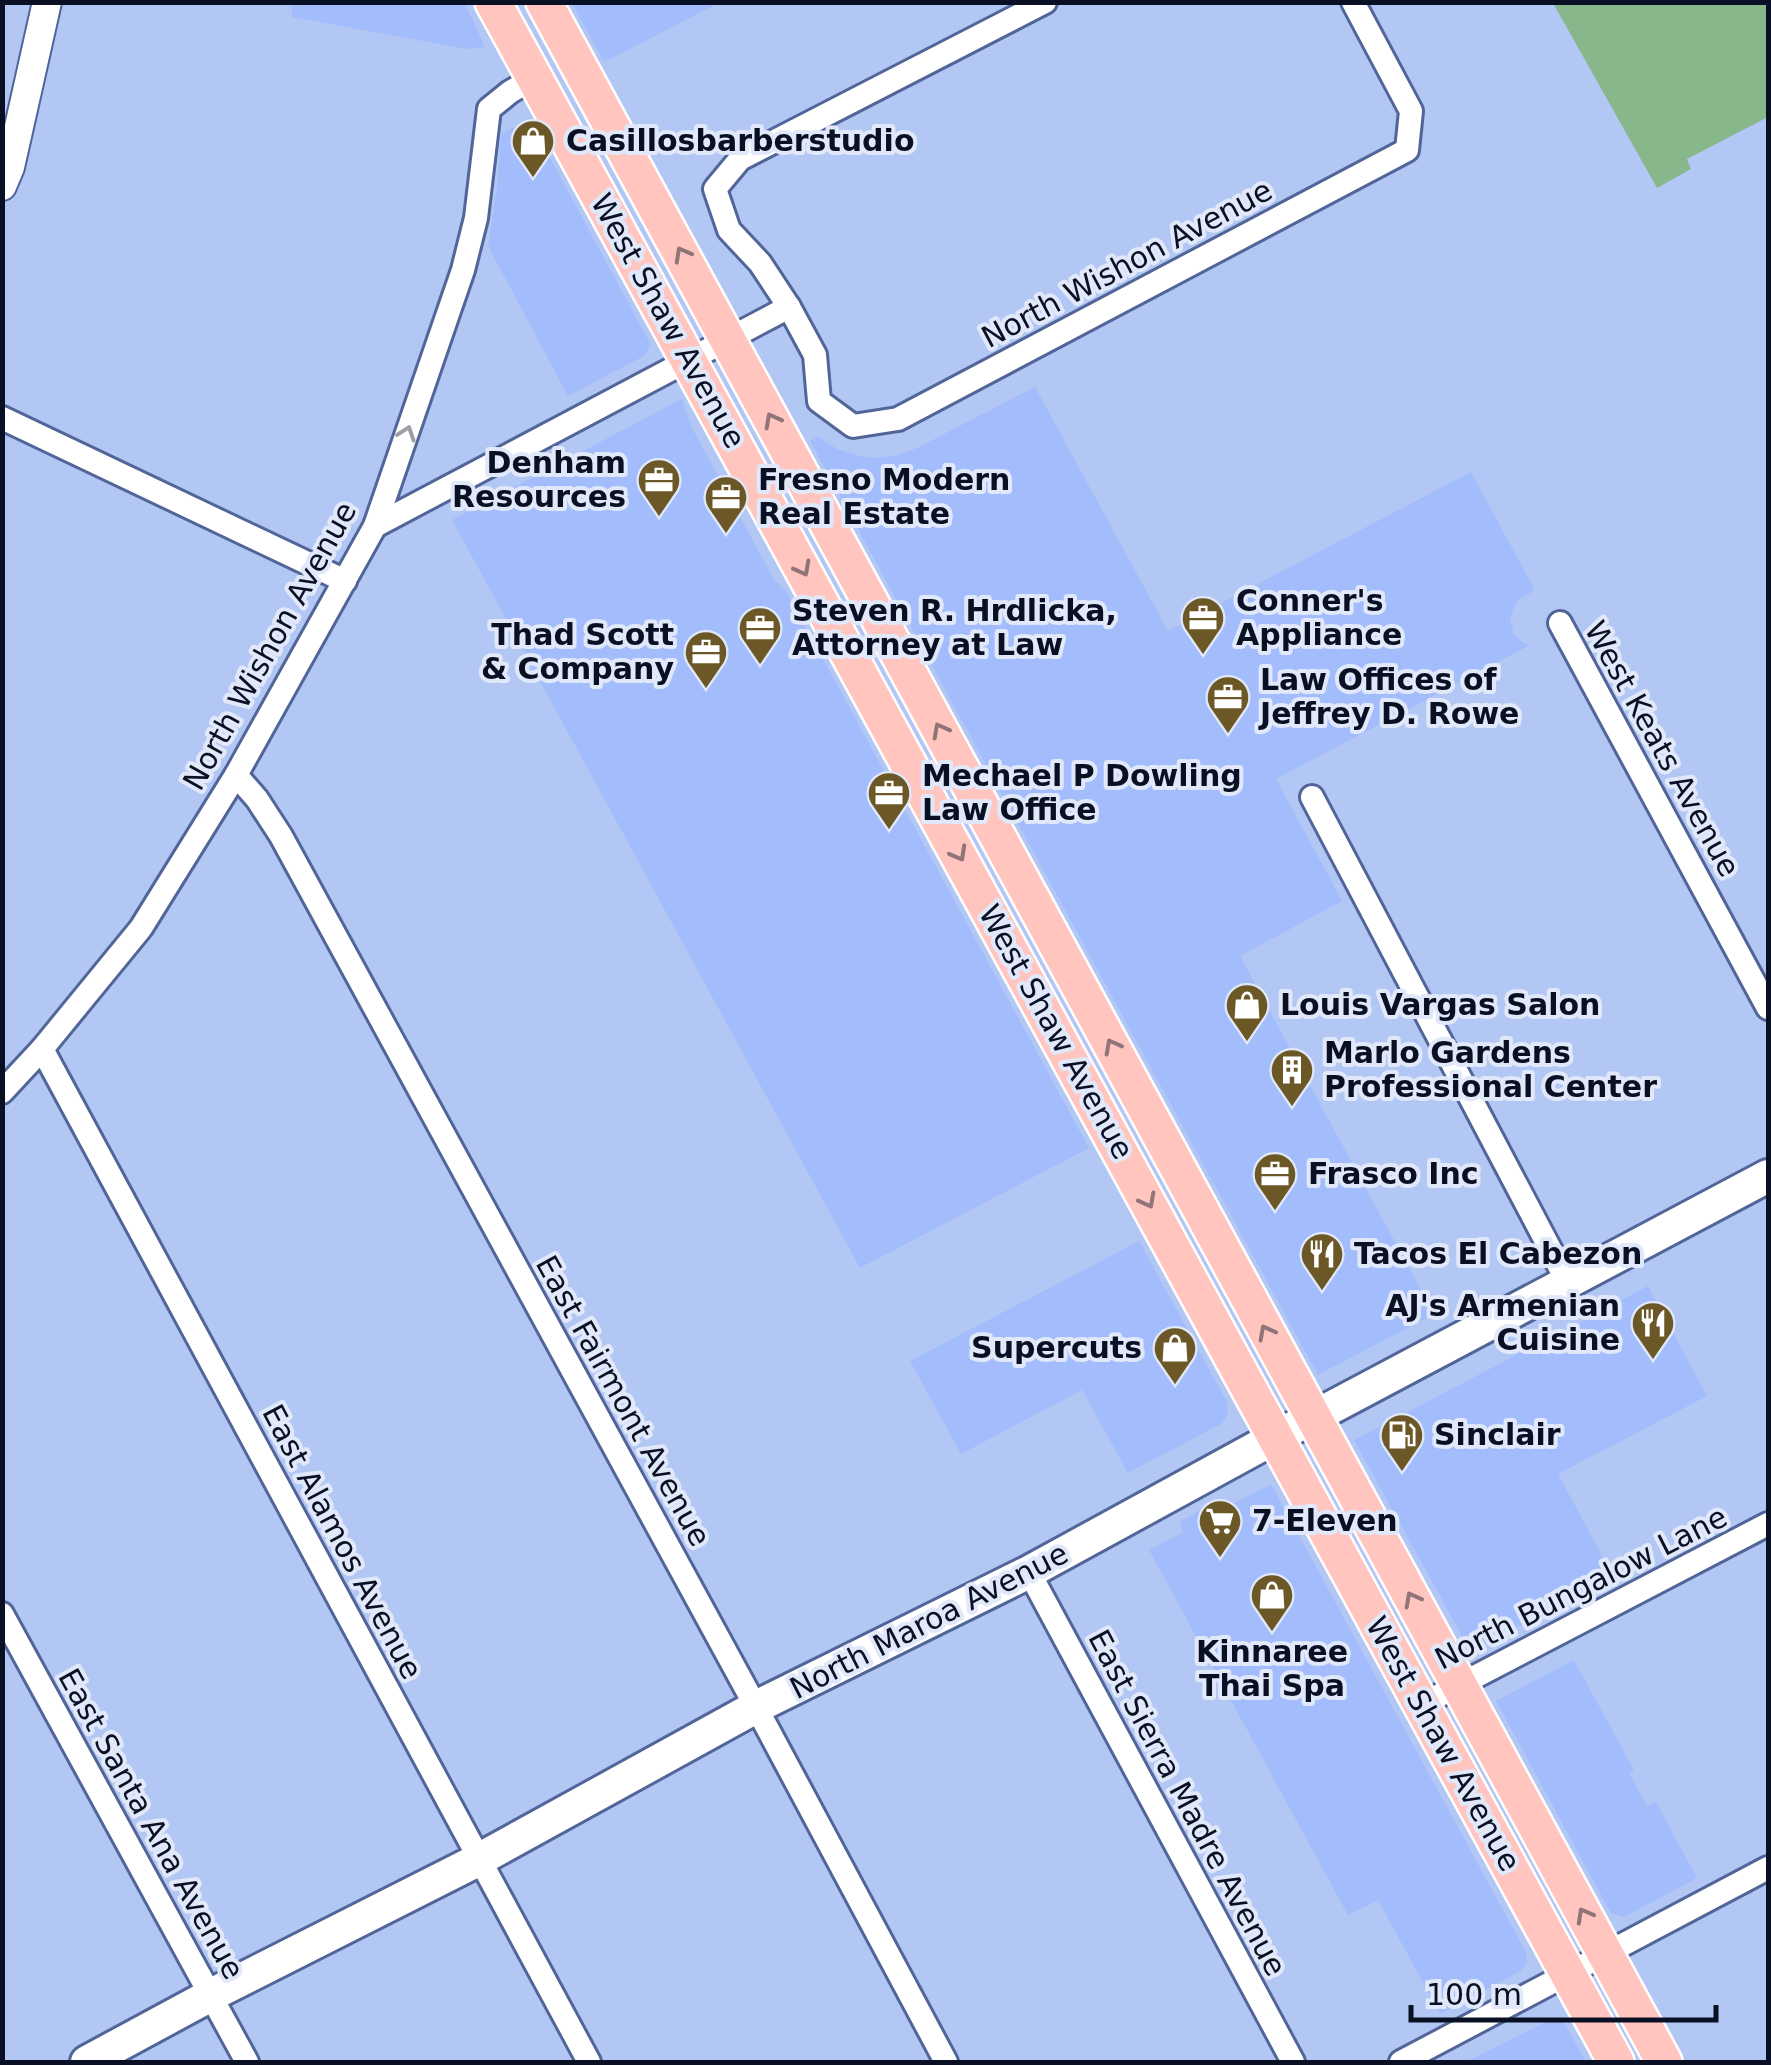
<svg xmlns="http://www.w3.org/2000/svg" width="1771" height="2065" viewBox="0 0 1771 2065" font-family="'DejaVu Sans',sans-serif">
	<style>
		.built { fill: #a3bdfc }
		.green { fill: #87b78b }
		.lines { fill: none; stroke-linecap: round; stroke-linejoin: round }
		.minor-casing { stroke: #516598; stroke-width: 28 }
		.tertiary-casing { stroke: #516598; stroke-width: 32 }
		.secondary-casing { stroke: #516598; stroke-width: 38 }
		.primary-casing { stroke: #fff; stroke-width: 40 }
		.minor { stroke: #fff; stroke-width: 22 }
		.tertiary { stroke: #fff; stroke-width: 28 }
		.secondary { stroke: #fff; stroke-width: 32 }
		.primary { stroke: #ffc5be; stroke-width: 35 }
		.oneway { stroke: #907478 }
		.oneway2 { stroke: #9d9fa7 }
		.labels { text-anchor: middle; stroke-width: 8; stroke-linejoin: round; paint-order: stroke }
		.poi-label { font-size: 30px; font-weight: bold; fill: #091023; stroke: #e0e8f9; text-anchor: start }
		.street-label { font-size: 30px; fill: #091023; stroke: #e0e8f9 }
	</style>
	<rect width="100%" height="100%" fill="#b3c7f4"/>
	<g class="built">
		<path d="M291 3H465L485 47 467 49 292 17Z"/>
		<path d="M572 3H719L604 62Z"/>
		<path d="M529 119 650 343 649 348 644 356 568 396 488 246 497 188 501 134Z"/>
		<path d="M1035 387 1168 631 1471 472 1535 590 1517 601 1510 617 1514 635 1528 646 1276 779 1342 901 1240 956 1434 1314 1318 1375 810 441 818 437 837 449 860 456 878 458 897 455 917 448Z"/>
		<path d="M682 399 692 428 731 500 774 580 786 591 1089 1148 860 1268 452 520Z"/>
		<path d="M1139 1241 1226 1400 1228 1413 1225 1419 1221 1424 1128 1473 1082 1390 961 1454 910 1361Z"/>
		<path d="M1648 1286 1707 1396 1558 1474 1613 1576 1481 1646 1477 1647 1467 1645 1354 1440Z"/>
		<path d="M1271 1484 1526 1952 1527 1962 1522 1970 1440 2014 1378 1900 1348 1915 1149 1550 1184 1532 1179 1522 1201 1510 1205 1518Z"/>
		<path d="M1574 1660 1634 1770 1629 1773 1647 1806 1656 1802 1697 1878 1624 1917 1611 1913 1496 1701Z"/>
		<path d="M1554 2018 1559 2019 1566 2026 1586 2062H1466Z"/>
	</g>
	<path class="green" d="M1553 3H1768V117L1687 159 1691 169 1657 188Z"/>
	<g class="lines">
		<g class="minor-casing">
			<g id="minor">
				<path d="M1045 2 740 159 715 189 729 230 760 263 789 307 815 355 819 401 853 426 898 419 1407 150 1411 111 1353 2"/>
				<path d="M2 418 345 581"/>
				<path d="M375 526 789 307"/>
				<path d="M1560 623 1768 1008"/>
				<path d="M236 775 257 799 281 836 756 1707 946 2062"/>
				<path d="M1312 797 1568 1283"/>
				<path d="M42 1049 589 2062"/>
				<path d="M2 1092 42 1049 141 928 236 775 375 526 463 270 476 218 489 109 510 92 534 78"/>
				<path d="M1029 1572 1293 2062"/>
				<path d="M2 1614 247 2062"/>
				<path d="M1421 1705 1768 1524"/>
				<path d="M1401 2062 1768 1868"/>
			</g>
		</g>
		<g class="tertiary-casing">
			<path id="tertiary" d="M2 186 10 167 47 2"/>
		</g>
		<g class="secondary-casing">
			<path id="secondary" d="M87 2062 211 1995 478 1860 756 1707 1029 1572 1276 1437 1768 1176"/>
		</g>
		<g class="primary-casing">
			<g id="primary">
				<path d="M493 2 1616 2062"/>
				<path d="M544 2 1664 2062"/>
			</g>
		</g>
		<use href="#minor" class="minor"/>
		<use href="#tertiary" class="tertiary"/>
		<use href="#secondary" class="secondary"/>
		<use href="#primary" class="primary"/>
	</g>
	<defs><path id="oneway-chevron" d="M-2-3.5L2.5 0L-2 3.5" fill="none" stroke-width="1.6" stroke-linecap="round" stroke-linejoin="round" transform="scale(2.5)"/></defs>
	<g class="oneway">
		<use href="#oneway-chevron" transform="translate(682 254) rotate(-119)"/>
		<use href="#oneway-chevron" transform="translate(772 420) rotate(-118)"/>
		<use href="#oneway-chevron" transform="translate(803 569) rotate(62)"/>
		<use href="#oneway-chevron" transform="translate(940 730) rotate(-118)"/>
		<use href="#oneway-chevron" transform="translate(959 854) rotate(61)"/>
		<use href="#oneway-chevron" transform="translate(1112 1046) rotate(-118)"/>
		<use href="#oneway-chevron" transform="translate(1148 1201) rotate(62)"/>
		<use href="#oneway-chevron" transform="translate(1266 1332) rotate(-118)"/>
		<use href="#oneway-chevron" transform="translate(1412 1599) rotate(-118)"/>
		<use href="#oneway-chevron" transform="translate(1584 1915) rotate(-119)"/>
	</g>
	<use class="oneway2" href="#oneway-chevron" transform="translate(407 433) rotate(-71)"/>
	<defs>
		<g id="shop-pin" transform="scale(2.25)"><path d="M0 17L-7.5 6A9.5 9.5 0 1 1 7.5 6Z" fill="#6c5827" stroke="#e0e8f9"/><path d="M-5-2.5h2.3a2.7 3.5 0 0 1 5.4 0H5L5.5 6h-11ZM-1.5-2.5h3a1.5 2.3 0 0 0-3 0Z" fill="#fff"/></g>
		<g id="office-pin" transform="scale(2.25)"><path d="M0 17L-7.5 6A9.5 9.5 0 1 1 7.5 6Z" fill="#6c5827" stroke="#e0e8f9"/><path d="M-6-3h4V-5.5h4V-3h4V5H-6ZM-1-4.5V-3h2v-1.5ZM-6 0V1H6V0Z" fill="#fff"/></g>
		<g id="building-pin" transform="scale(2.25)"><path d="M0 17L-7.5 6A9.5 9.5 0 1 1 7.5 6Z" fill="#6c5827" stroke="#e0e8f9"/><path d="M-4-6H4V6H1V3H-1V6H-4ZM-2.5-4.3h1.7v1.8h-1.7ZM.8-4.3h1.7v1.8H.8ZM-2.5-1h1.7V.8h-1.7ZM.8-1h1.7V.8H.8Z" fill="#fff"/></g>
		<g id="restaurant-pin" transform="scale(2.25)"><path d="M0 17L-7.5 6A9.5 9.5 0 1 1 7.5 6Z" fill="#6c5827" stroke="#e0e8f9"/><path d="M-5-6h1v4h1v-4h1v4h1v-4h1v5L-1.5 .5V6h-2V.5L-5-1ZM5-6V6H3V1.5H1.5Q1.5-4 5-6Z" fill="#fff"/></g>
		<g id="fuel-pin" transform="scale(2.25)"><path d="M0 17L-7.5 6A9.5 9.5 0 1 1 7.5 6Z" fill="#6c5827" stroke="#e0e8f9"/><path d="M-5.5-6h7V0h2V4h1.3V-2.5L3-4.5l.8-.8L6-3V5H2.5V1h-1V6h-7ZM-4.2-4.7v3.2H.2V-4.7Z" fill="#fff"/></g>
		<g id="supermarket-pin" transform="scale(2.25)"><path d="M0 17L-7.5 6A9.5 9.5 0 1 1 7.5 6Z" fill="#6c5827" stroke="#e0e8f9"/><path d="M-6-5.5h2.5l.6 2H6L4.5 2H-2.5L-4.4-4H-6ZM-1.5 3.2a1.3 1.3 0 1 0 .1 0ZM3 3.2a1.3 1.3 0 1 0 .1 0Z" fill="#fff"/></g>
	</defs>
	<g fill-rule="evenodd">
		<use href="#shop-pin" x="533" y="141"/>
		<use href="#office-pin" x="659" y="480"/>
		<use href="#office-pin" x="726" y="497"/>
		<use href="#office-pin" x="1203" y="618"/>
		<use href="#office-pin" x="760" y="628"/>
		<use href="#office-pin" x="706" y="652"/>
		<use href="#office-pin" x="1228" y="697"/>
		<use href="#office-pin" x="889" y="793"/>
		<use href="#shop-pin" x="1247" y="1005"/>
		<use href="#building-pin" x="1292" y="1070"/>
		<use href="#office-pin" x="1275" y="1174"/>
		<use href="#restaurant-pin" x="1322" y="1254"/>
		<use href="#restaurant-pin" x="1653" y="1323"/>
		<use href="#shop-pin" x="1175" y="1348"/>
		<use href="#fuel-pin" x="1402" y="1435"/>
		<use href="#supermarket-pin" x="1220" y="1521"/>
		<use href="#shop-pin" x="1272" y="1595"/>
	</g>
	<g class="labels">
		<g class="poi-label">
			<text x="566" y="151">Casillosbarberstudio</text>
			<text x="626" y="473" text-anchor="end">Denham<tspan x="626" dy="34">Resources</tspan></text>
			<text x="758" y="490">Fresno Modern<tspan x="758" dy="34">Real Estate</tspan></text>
			<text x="1236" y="611">Conner's<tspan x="1236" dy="34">Appliance</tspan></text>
			<text x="792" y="621">Steven R. Hrdlicka,<tspan x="792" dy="34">Attorney at Law</tspan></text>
			<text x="674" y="645" text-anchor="end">Thad Scott<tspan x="674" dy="34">&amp; Company</tspan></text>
			<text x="1260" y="690">Law Offices of<tspan x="1260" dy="34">Jeffrey D. Rowe</tspan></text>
			<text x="922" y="786">Mechael P Dowling<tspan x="922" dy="34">Law Office</tspan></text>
			<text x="1280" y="1015">Louis Vargas Salon</text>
			<text x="1324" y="1063">Marlo Gardens<tspan x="1324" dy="34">Professional Center</tspan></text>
			<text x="1308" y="1184">Frasco Inc</text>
			<text x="1354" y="1264">Tacos El Cabezon</text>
			<text x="1620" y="1316" text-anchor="end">AJ's Armenian<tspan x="1620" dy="34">Cuisine</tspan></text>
			<text x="1142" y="1358" text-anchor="end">Supercuts</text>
			<text x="1434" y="1445">Sinclair</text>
			<text x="1252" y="1531">7-Eleven</text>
			<text x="1272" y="1662" text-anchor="middle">Kinnaree<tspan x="1272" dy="34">Thai Spa</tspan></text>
		</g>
		<g class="street-label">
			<text transform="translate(1127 264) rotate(-28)" y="10">North Wishon Avenue</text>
			<text transform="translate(668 321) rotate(61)" y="10">West Shaw Avenue</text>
			<text transform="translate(270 646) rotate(-61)" y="10">North Wishon Avenue</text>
			<text transform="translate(1662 749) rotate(61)" y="10">West Keats Avenue</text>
			<text transform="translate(1056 1032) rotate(61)" y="10">West Shaw Avenue</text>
			<text transform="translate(623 1401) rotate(61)" y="10">East Fairmont Avenue</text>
			<text transform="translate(342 1542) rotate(62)" y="10">East Alamos Avenue</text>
			<text transform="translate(1581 1588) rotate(-27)" y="10">North Bungalow Lane</text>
			<text transform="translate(929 1621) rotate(-27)" y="10">North Maroa Avenue</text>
			<text transform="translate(1443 1744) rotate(61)" y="10">West Shaw Avenue</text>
			<text transform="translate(1187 1803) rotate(62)" y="10">East Sierra Madre Avenue</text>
			<text transform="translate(151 1824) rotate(61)" y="10">East Santa Ana Avenue</text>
		</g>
	</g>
	<rect width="1771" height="2065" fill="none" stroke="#091023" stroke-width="10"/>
	<path d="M1411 2005v15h305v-15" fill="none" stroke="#091023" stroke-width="5"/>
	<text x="1426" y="2005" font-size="30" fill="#091023" stroke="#e0e8f9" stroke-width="8" paint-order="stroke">100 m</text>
</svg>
